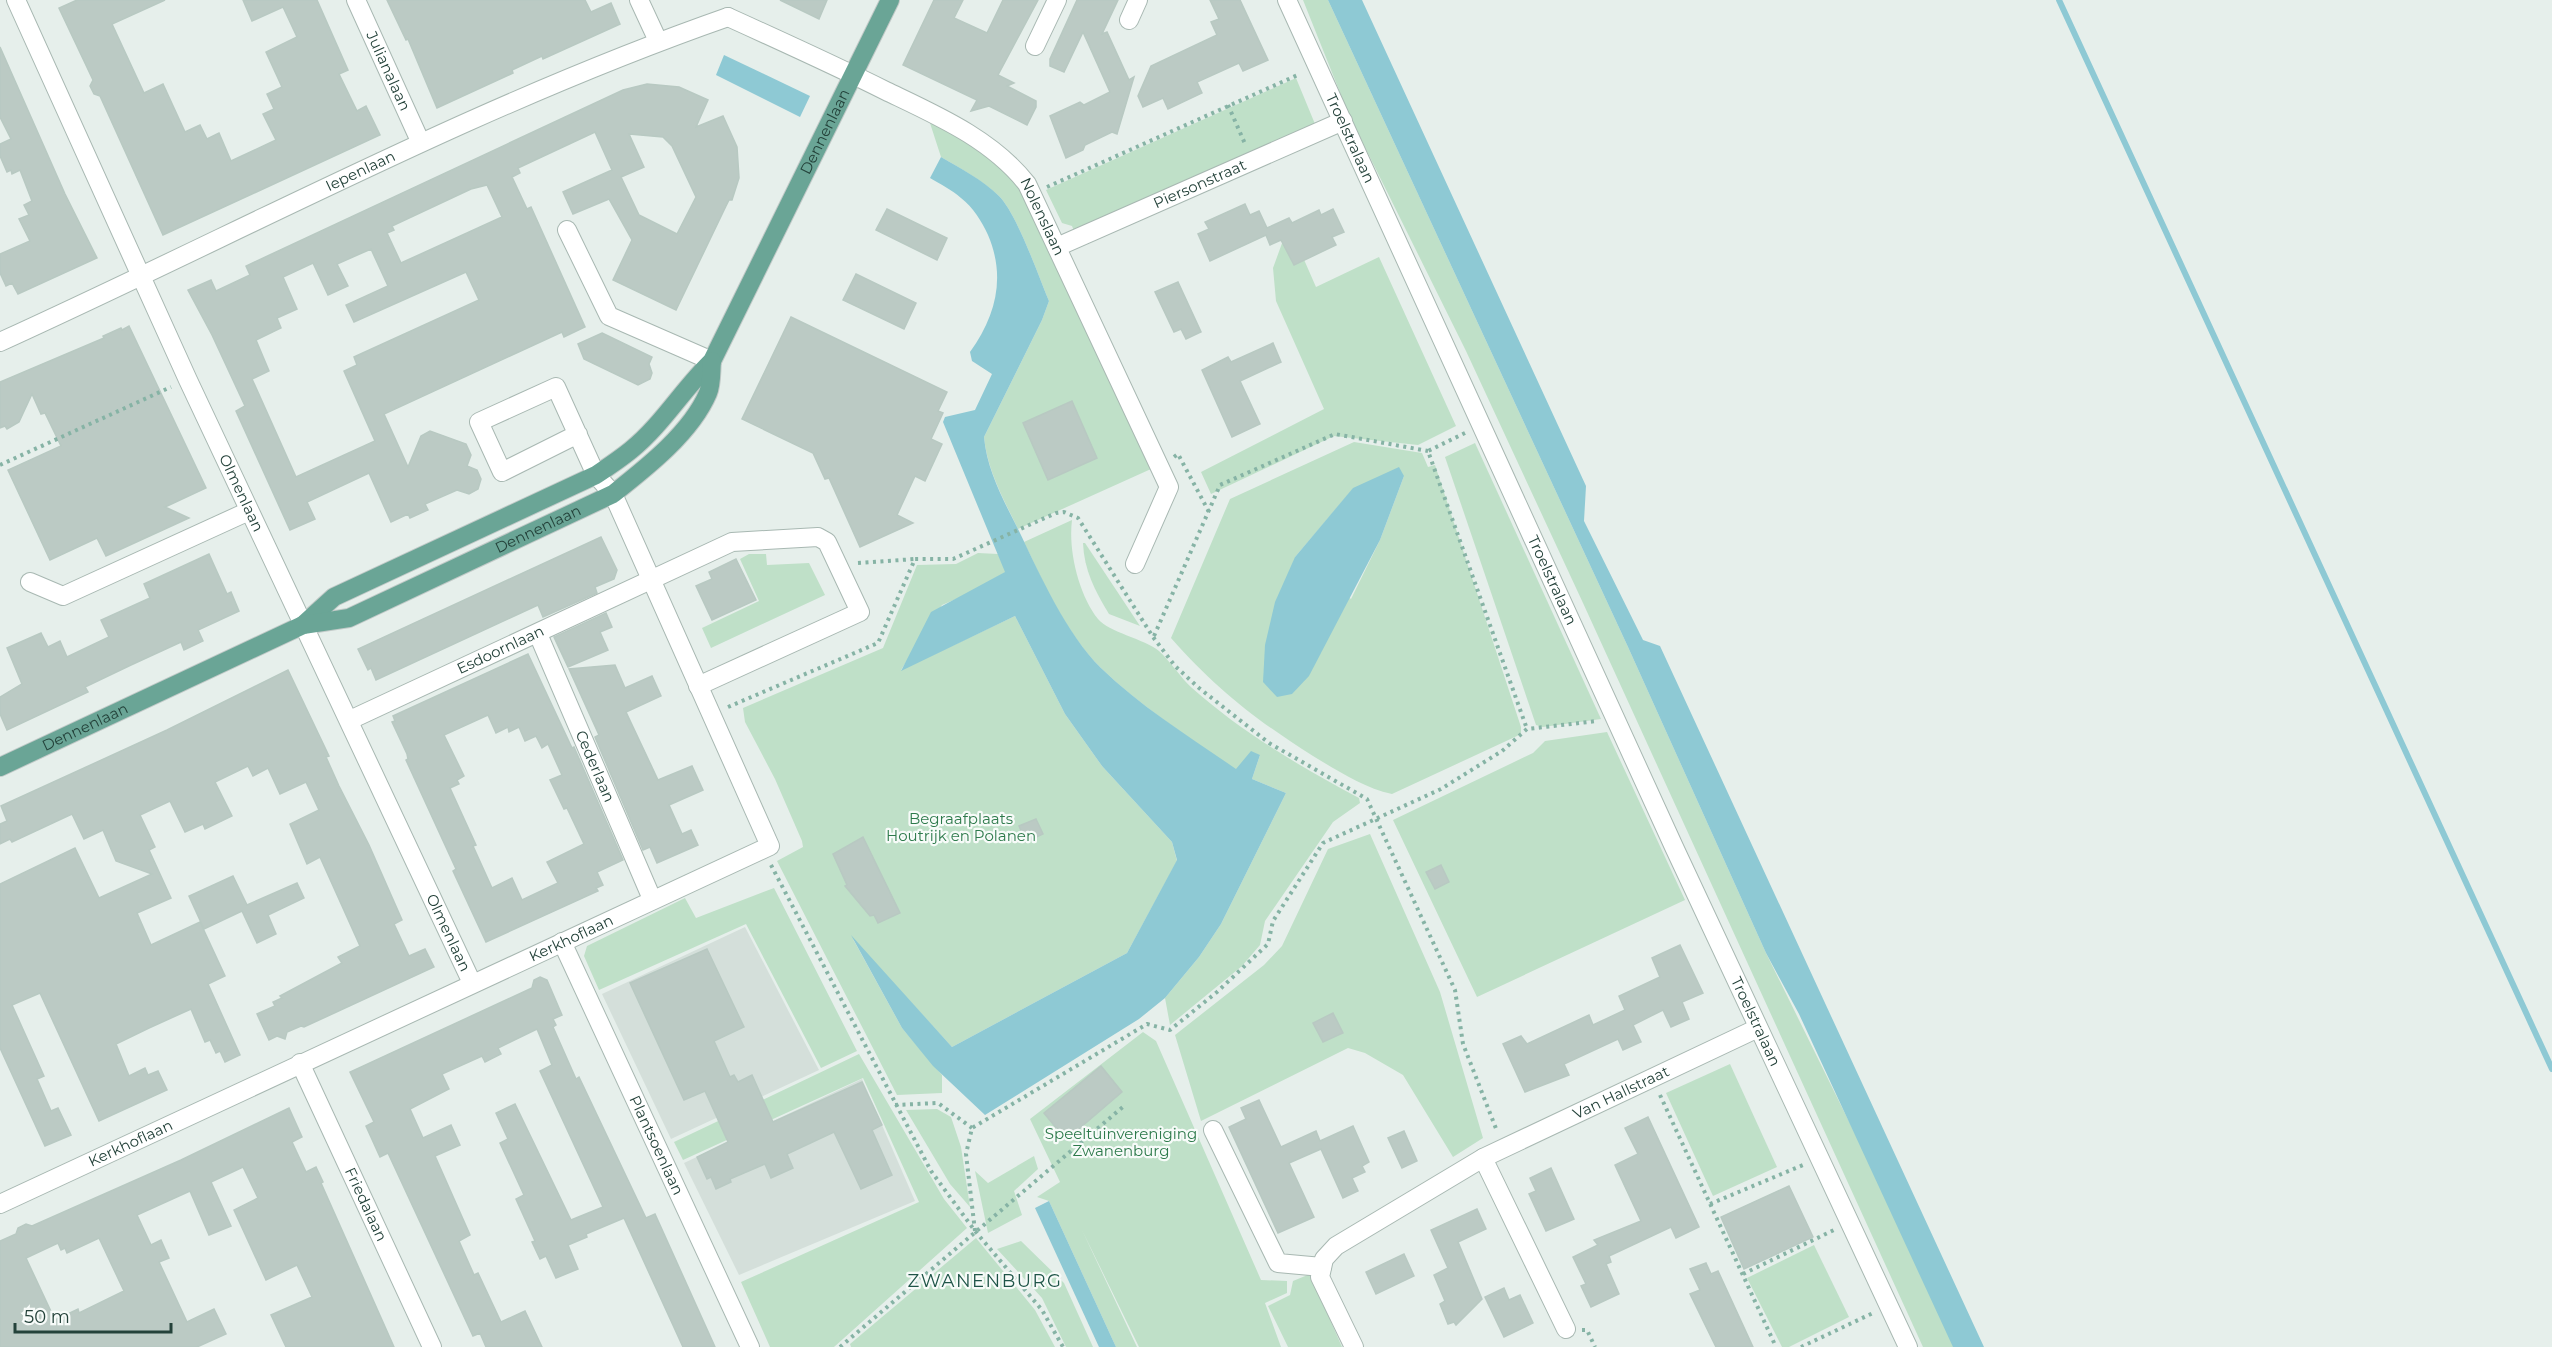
<svg xmlns="http://www.w3.org/2000/svg" width="2552" height="1347" viewBox="0 0 2552 1347" font-family="Montserrat,sans-serif">
	<style>
		.built { fill: #d4dfda }
		.green { fill: #bfe0c8; fill-rule: evenodd }
		.water { fill: #8ec9d4 }
		.lines { fill: none; stroke-linecap: round; stroke-linejoin: round }
		.stream { stroke: #8ec9d4; stroke-width: 6 }
		.building { fill: #bbcac4; stroke: #b8c9c2; stroke-width: 1.5; fill-rule: evenodd }
		.minor-casing { stroke: #a8b8b2; stroke-width: 20 }
		.major-casing { stroke: #c2cac8; stroke-width: 20 }
		.path { stroke: #86b3a5; stroke-width: 4; stroke-dasharray: 3 4.5; stroke-linecap: butt }
		.minor { stroke: #fff; stroke-width: 18 }
		.major { stroke: #6aa596; stroke-width: 18 }
		.labels { text-anchor: middle; stroke-width: 4.5; stroke-linejoin: round; paint-order: stroke }
		.street-label { font-size: 15px; fill: #24423a; stroke: #f7fbf9 }
		.park-label { font-size: 15px; fill: #2d7a4b; stroke: #f7fbf9 }
		.quarter-label { font-size: 18px; letter-spacing: 1.5px; fill: #1f5548; stroke: #f7fbf9 }
	</style>
	<rect width="100%" height="100%" fill="#e6efeb"/>
	<g class="built">
		<path d="M745 927 819 1070 671 1139 602 994Z"/>
		<path d="M862 1079 915 1201 739 1275 684 1163Z"/>
	</g>
	<g class="green">
		<path d="M1303 0H1328L1628 647 1766 953 1960 1347H1923L1583 603 1466 351 1349 115Z"/>
		<path d="M1296 78 1315 124 1074 231 1072 226 1062 223 1046 190Z"/>
		<path d="M929 120 979 149 1023 187 1151 469 1018 529C1004 500 987 470 984 437L1042 320 1049 301C1038 275 1017 214 999 196 982 180 960 168 941 157Z"/>
		<path d="M1291 230 1316 287 1379 257 1456 426 1418 445 1334 436 1211 494 1201 472 1324 409 1276 301 1273 268 1285 235Z"/>
		<path d="M1354 442 1422 453 1428 467 1435 465 1521 727V733L1517 736 1392 794C1364 788 1338 771 1313 756 1256 720 1216 689 1171 638L1230 499ZM1404 476 1380 540 1351 599 1295 557 1353 489Z"/>
		<path d="M1475 443 1601 719 1543 727 1536 725 1445 457Z"/>
		<path d="M1072 520C1068 551 1079 595 1098 619 1108 632 1145 639 1159 651 1171 662 1180 677 1192 688 1243 733 1299 766 1359 798L1360 803 1333 822 1265 921 1260 945 1242 966 1170 1025 1165 998 1199 957 1221 924 1286 793 1252 779 1260 755 1236 770C1190 738 1141 707 1101 668 1068 636 1043 583 1024 542Z"/>
		<path d="M1083 543H1085L1140 626 1109 614C1095 591 1084 570 1083 543Z"/>
		<path d="M978 553 998 554 1006 572 961 597 942 605 901 670 1015 616 1065 714 1102 766 1172 842 1177 861 1127 953 952 1047 853 939 902 1028 942 1075V1093L897 1095 777 861 803 847 802 841 775 779 745 722 743 708 883 648 917 565 956 564Z"/>
		<path d="M749 554H766L767 565 809 563 825 595 711 648 702 628 759 601 740 559Z"/>
		<path d="M1607 732 1685 900 1477 997 1393 820 1533 753 1545 741Z"/>
		<path d="M1370 834 1440 992 1483 1138 1453 1157 1403 1075 1365 1053 1348 1048 1201 1121 1175 1035 1264 965 1282 946 1328 849Z"/>
		<path d="M774 888 857 1051 821 1068 746 924 599 990 584 956 587 946 685 898 696 918Z"/>
		<path d="M1143 1032 1156 1041 1261 1280 1287 1281V1293L1265 1303 1281 1347H1139L1082 1230 1137 1347H1116L1049 1201 1037 1197 1060 1182 1030 1119Z"/>
		<path d="M859 1054 944 1199 967 1228 834 1347H770L741 1282 919 1202 863 1078 683 1160 674 1142Z"/>
		<path d="M1730 1064 1777 1167 1713 1196 1666 1093Z"/>
		<path d="M937 1109 951 1117 961 1147 970 1207 950 1184 906 1110Z"/>
		<path d="M1034 1156 1038 1169 1014 1191 1022 1215 988 1233 975 1171 988 1183Z"/>
		<path d="M976 1238 1035 1310 1055 1347H851L850 1344Z"/>
		<path d="M1021 1241 1064 1283 1093 1347H1066L1042 1298 997 1249Z"/>
		<path d="M1814 1245 1849 1317 1789 1347H1782L1747 1278Z"/>
		<path d="M1310 1274 1342 1347H1288L1268 1306 1290 1295 1293 1281Z"/>
	</g>
	<g class="water">
		<path d="M1328 0H1362L1586 486 1584 521 1643 640 1660 646 1984 1347H1953L1799 1014 1766 953 1628 647Z"/>
		<path d="M724 55 810 96 800 117 716 75Z"/>
		<path d="M941 157C960 168 983 180 999 196 1017 214 1038 275 1049 301L1042 320 984 437C987 471 1004 501 1019 531 1039 573 1067 635 1101 668 1141 707 1190 737 1236 769L1251 751 1260 755 1252 779 1286 793 1221 924 1199 957 1165 998 1139 1019 985 1115 933 1066 902 1028 851 935 952 1047 1127 953 1177 860 1172 842 1102 766 1065 714 1015 616 901 671 931 612 1005 572 943 422 945 417 975 410 992 374 972 361 970 352C996 316 1006 277 988 235 982 222 973 207 961 198 952 190 940 184 930 178Z"/>
		<path d="M1399 467 1404 476 1380 540 1309 676 1292 694 1277 697 1263 682 1265 645 1275 602 1295 557 1353 488Z"/>
		<path d="M1049 1201 1116 1347H1099L1035 1208Z"/>
	</g>
	<g class="lines">
		<path class="stream" d="M2059 0 2552 1069"/>
	</g>
	<g class="building">
		<path d="M77 0H165L112 24 144 93 163 84 185 132 200 125 207 139 219 133 231 161 276 140 263 114 274 109 267 94 282 87 266 52 297 37 283 7 252 21 243 0H317L348 70 339 74 357 111 366 106 380 135 163 235 100 96 94 94 90 86 93 80 59 8Z"/>
		<path d="M387 0H585L591 12 611 3 620 24 543 59 542 56 512 70 513 73 437 108 408 39 406 40Z"/>
		<path d="M780 0H827L819 19Z"/>
		<path d="M934 0H963L954 18 987 33 1003 0H1038L998 75 1014 83 1007 86 1036 101V107L1027 125 989 106 971 111 977 100 903 65Z"/>
		<path d="M1077 0H1118L1102 34 1107 32 1129 80 1134 77 1117 134 1112 132 1085 145 1083 150 1066 158 1050 116 1080 102 1084 105 1110 92 1083 32 1064 72 1050 66V59Z"/>
		<path d="M1210 0H1240L1268 60 1243 71 1239 63 1197 82 1202 93 1168 109 1163 98 1143 107 1138 96 1151 66 1217 35 1211 22 1219 19Z"/>
		<path d="M0 47 65 194 97 258 18 294 12 283 6 286 0 273V254L30 241 19 219 29 215 24 205 32 201 20 170 12 174 11 170 7 172 0 156V144L11 139 0 117Z"/>
		<path d="M647 84 679 87 708 100 696 127 723 116 737 147 739 178 732 200H729L726 206 676 310 613 280 632 240 609 199 573 214 563 192 612 170 595 132 518 168 520 173 512 177 527 209 531 207 585 327 564 337 562 332 384 414 408 467 421 436 430 431 466 444 471 455 467 466 477 470 481 479 478 489 469 494 457 490 425 504 428 510 410 518 408 514 391 522 369 473 307 502 315 519 290 530 236 411 245 406 212 335 188 290 211 280 216 291 250 275 246 266 623 90ZM629 134 663 137 672 146 696 197 677 234 639 215 621 177 644 167ZM487 185 502 217 401 263 387 233 394 230 392 226 471 189ZM371 249 388 286 346 305 354 322 466 272 479 300 354 357 357 365 344 371 375 441 296 477 252 379 269 371 256 340 281 328 277 318 297 309 283 277 313 263 328 295 348 286 337 264Z"/>
		<path d="M1245 204 1250 215 1259 211 1267 228 1289 218 1292 223 1319 210 1321 215 1333 209 1344 232 1332 237 1336 245 1294 265 1281 240 1270 245 1266 235 1210 261 1198 234 1209 229 1205 222Z"/>
		<path d="M887 209 947 238 937 260 876 230Z"/>
		<path d="M856 274 916 303 904 329 843 300Z"/>
		<path d="M1178 282 1201 332 1186 339 1181 329 1174 332 1155 292Z"/>
		<path d="M791 317 947 392 938 411 943 413 931 439 942 444 925 481 915 476 897 515 913 523 860 547 829 478 825 479 813 453 742 419Z"/>
		<path d="M129 326 206 488 165 507 189 518 106 556 97 538 50 560 8 470 61 446 45 413 41 414 32 394 19 422 7 429 5 426 0 428V382L104 338 103 336 121 328 122 330Z"/>
		<path d="M602 333 652 357 649 364 652 373 650 379 638 385 584 359 578 344Z"/>
		<path d="M1273 343 1281 362 1240 381 1260 424 1232 437 1202 370 1228 357 1231 362Z"/>
		<path d="M1072 401 1097 458 1048 480 1023 423Z"/>
		<path d="M601 537 617 570 614 579 595 587 597 593 543 617 538 605 376 680 371 668 368 670 358 649Z"/>
		<path d="M209 554 227 594 231 592 239 611 198 630 203 641 184 650 181 642 131 665 85 687 88 692 7 730 0 714V697L22 684 7 648 41 633 48 647 60 641 67 657 109 637 101 620 150 598 144 584Z"/>
		<path d="M736 559 756 600 712 620 696 586 712 579 709 572Z"/>
		<path d="M606 613 612 627 600 632 608 650 568 667 554 637Z"/>
		<path d="M528 654 572 748 574 747 623 860 597 872 603 885 596 888 598 891 486 942 453 871 456 869 406 760 408 759 407 754 392 722 395 721 393 716ZM488 715 496 733 508 727 509 732 519 727 525 741 536 736 542 748 548 744 562 775 550 780 564 809 567 808 584 844 547 862 558 883 522 900 512 878 492 888 473 846 476 845 450 788 459 784 457 780 464 776 444 735Z"/>
		<path d="M615 665 625 688 652 676 661 696 626 712 658 780 692 766 703 790 669 805 682 834 691 830 698 845 657 863 650 847 643 850 595 737 599 735 569 669Z"/>
		<path d="M288 670 329 756 326 757 339 786 369 845 402 920 394 924 409 956 425 949 434 967 304 1027 301 1026 287 1032 285 1039 277 1036 269 1040 257 1014 275 1006 273 1002 282 998 280 996 342 963 338 957 360 946 320 857 307 864 290 824 319 810 306 782 280 794 268 768 253 776 248 766 215 782 232 816 205 829 203 824 185 832 170 801 140 815 155 847 149 850 171 898 137 913 151 945 200 922 225 976 208 984 240 1055 225 1062 220 1051 216 1053 210 1040 205 1042 191 1009 149 1028 116 1044 129 1076 145 1068 148 1075 158 1071 167 1090 99 1121 40 993 12 1005 44 1076 37 1079 51 1111 58 1108 71 1135 45 1146 0 1048V884L75 848 99 898 152 874 116 861 103 830 84 839 72 814 12 842 10 839 0 844V824L7 821 1 806 167 730Z"/>
		<path d="M1036 819 1043 834 1026 842 1019 826Z"/>
		<path d="M863 837 900 913 878 923 874 915 870 916 845 886 847 885 833 854Z"/>
		<path d="M1441 865 1449 882 1435 889 1426 872Z"/>
		<path d="M233 876 247 905 297 883 304 898 268 915 276 934 257 943 242 911 204 929 189 896Z"/>
		<path d="M1680 945 1703 993 1682 1002 1689 1019 1671 1027 1663 1010 1633 1025 1641 1042 1623 1050 1618 1039 1564 1064 1569 1075 1525 1092 1503 1044 1521 1036 1527 1044 1589 1015 1593 1025 1625 1010 1619 996 1660 977 1652 958Z"/>
		<path d="M707 949 744 1027 714 1041 730 1077 734 1075 738 1082 752 1075 773 1122 862 1082 882 1125 872 1130 892 1175 861 1189 834 1132 787 1154 793 1168 771 1178 765 1164 730 1179 731 1182 716 1189 711 1177 707 1179 697 1157 728 1142 705 1091 684 1100 630 983Z"/>
		<path d="M540 977 547 980 562 1015 553 1019 556 1025 553 1027 576 1079 579 1077 646 1218 655 1214 715 1347H683L624 1218 586 1234 587 1237 568 1245 578 1269 556 1278 546 1256 540 1259 532 1242 535 1241 516 1199 524 1195 500 1143 508 1139 496 1113 515 1104 571 1220 603 1207 540 1071 552 1065 537 1029 498 1048 501 1054 485 1062 482 1056 442 1074 449 1089 410 1109 423 1138 451 1125 460 1145 435 1156 470 1235 459 1241 474 1275 478 1273 501 1322 525 1311 542 1347H486L480 1333 473 1336 388 1153 380 1157 366 1126 374 1122 350 1072 532 988 534 980Z"/>
		<path d="M1333 1013 1343 1033 1323 1042 1313 1023Z"/>
		<path d="M1101 1066 1122 1092 1066 1140 1044 1113Z"/>
		<path d="M1259 1100 1281 1147 1316 1131 1320 1141 1353 1126 1369 1162 1362 1166 1365 1172 1352 1178 1358 1191 1343 1198 1321 1149 1289 1163 1314 1217 1278 1233 1229 1127 1246 1119 1241 1108Z"/>
		<path d="M289 1108 302 1137 292 1142 306 1172 316 1167 323 1182 321 1183 394 1347H286L271 1315 312 1297 297 1265 266 1280 234 1210 258 1198 243 1167 211 1182 231 1226 209 1235 190 1191 137 1215 151 1245 161 1240 169 1258 159 1262 187 1322 214 1309 226 1334 197 1347H0V1241L16 1234 18 1228 26 1224 32 1226 181 1160ZM99 1238 124 1291 79 1313 78 1309 55 1320 26 1258 58 1243 61 1250 65 1248 67 1253Z"/>
		<path d="M1648 1117 1699 1227 1676 1238 1671 1227 1609 1256 1611 1262 1606 1264 1619 1294 1591 1307 1581 1286 1586 1284 1573 1257 1598 1245 1594 1240 1641 1221 1615 1165 1638 1154 1625 1128Z"/>
		<path d="M1404 1131 1417 1161 1402 1168 1388 1138Z"/>
		<path d="M1551 1168 1574 1219 1546 1231 1529 1194 1536 1191 1530 1178Z"/>
		<path d="M1789 1186 1813 1237 1744 1269 1721 1217Z"/>
		<path d="M1477 1209 1486 1229 1458 1242 1482 1299 1456 1325 1454 1322 1448 1324 1440 1304 1445 1301 1434 1275 1448 1268 1431 1230Z"/>
		<path d="M1404 1254 1414 1276 1376 1294 1366 1272Z"/>
		<path d="M1706 1263 1711 1274 1718 1271 1753 1347H1716L1690 1294 1700 1290 1690 1269Z"/>
		<path d="M1504 1288 1509 1300 1520 1295 1533 1323 1504 1337 1485 1297Z"/>
	</g>
	<g class="lines">
		<g class="minor-casing">
			<g id="minor">
				<path id="s1" d="M16 0 188 380 472 983"/>
				<path id="s2" d="M356 0 420 141"/>
				<path d="M639 0 658 41"/>
				<path id="s3" d="M1287 0 1674 847 1908 1347"/>
				<path id="s4" d="M728 17C781 41 834 65 886 91 936 115 992 139 1027 184L1169 487 1135 564"/>
				<path d="M1129 20 1138 0"/>
				<path d="M1035 46 1057 0"/>
				<path d="M567 230 609 316 712 361"/>
				<path id="s5" d="M1057 247 1343 121"/>
				<path id="s6" d="M0 342C242 232 476 105 728 17"/>
				<path d="M30 582 63 596 249 511"/>
				<path id="s7" d="M538 634 652 899"/>
				<path id="s8" d="M350 720 732 542 818 537 827 542 860 612 698 686"/>
				<path id="s9" d="M562 942 750 1347"/>
				<path id="s10" d="M300 1063 432 1347"/>
				<path d="M1213 1130 1278 1263 1322 1267"/>
				<path d="M1483 1158 1566 1329"/>
				<path id="s11" d="M0 1204 770 846 613 494 596 475 556 387 479 422 502 472 578 434"/>
				<path id="s12" d="M1354 1347 1320 1277 1324 1259 1336 1246 1483 1158 1758 1028"/>
			</g>
		</g>
		<g class="major-casing">
			<g id="major">
				<path id="s13" d="M303 625 334 597 596 475C608 467 620 459 631 450 662 425 683 389 712 361L890 0"/>
				<path id="s14" d="M0 767 303 625 349 618 613 494C646 468 691 433 708 393 712 384 711 370 712 361"/>
			</g>
		</g>
		<g class="path">
			<path d="M1228 105 1246 146"/>
			<path d="M1047 187 1300 74"/>
			<path d="M1465 433 1428 451 1527 729"/>
			<path d="M1174 457 1178 454 1209 512"/>
			<path d="M0 465 171 387"/>
			<path d="M858 563 915 559"/>
			<path d="M1154 636 1220 485 1335 434 1428 451"/>
			<path d="M728 707 878 643 915 559H953L1056 513 1064 512 1078 518 1153 637 1175 666 1199 688 1269 743 1367 799 1455 990 1463 1044 1497 1131"/>
			<path d="M771 865 931 1171 975 1231 1042 1310 1063 1347"/>
			<path d="M1660 1095 1776 1347"/>
			<path d="M895 1105 938 1103 972 1128"/>
			<path d="M1710 1204 1803 1165"/>
			<path d="M975 1231 966 1154 972 1128 1147 1024 1170 1030 1217 992 1268 944 1273 921 1323 843 1441 789 1502 751 1527 729 1597 721"/>
			<path d="M1743 1274 1834 1230"/>
			<path d="M1582 1330H1587L1595 1347"/>
			<path d="M840 1347 1124 1106"/>
			<path d="M1801 1347 1873 1313"/>
		</g>
		<use href="#minor" class="minor"/>
		<use href="#major" class="major"/>
	</g>
	<g class="labels">
		<g class="street-label">
			<text dy="5" stroke="none"><textPath href="#s2" startOffset="78">Julianalaan</textPath></text>
			<text dy="5" stroke="none"><textPath href="#s13" startOffset="750">Dennenlaan</textPath></text>
			<text dy="5" stroke="none"><textPath href="#s3" startOffset="152">Troelstralaan</textPath></text>
			<text dy="5" stroke="none"><textPath href="#s6" startOffset="399">Iepenlaan</textPath></text>
			<text dy="5" stroke="none"><textPath href="#s5" startOffset="156">Piersonstraat</textPath></text>
			<text dy="5" stroke="none"><textPath href="#s4" startOffset="381">Nolenslaan</textPath></text>
			<text dy="5" stroke="none"><textPath href="#s1" startOffset="542">Olmenlaan</textPath></text>
			<text dy="5" stroke="none"><textPath href="#s14" startOffset="590">Dennenlaan</textPath></text>
			<text dy="5" stroke="none"><textPath href="#s3" startOffset="638">Troelstralaan</textPath></text>
			<text dy="5" stroke="none"><textPath href="#s8" startOffset="166">Esdoornlaan</textPath></text>
			<text dy="5" stroke="none"><textPath href="#s14" startOffset="94">Dennenlaan</textPath></text>
			<text dy="5" stroke="none"><textPath href="#s7" startOffset="144">Cederlaan</textPath></text>
			<text dy="5" stroke="none"><textPath href="#s1" startOffset="1028">Olmenlaan</textPath></text>
			<text dy="5" stroke="none"><textPath href="#s11" startOffset="630">Kerkhoflaan</textPath></text>
			<text dy="5" stroke="none"><textPath href="#s3" startOffset="1124">Troelstralaan</textPath></text>
			<text dy="5" stroke="none"><textPath href="#s12" startOffset="438">Van Hallstraat</textPath></text>
			<text dy="5" stroke="none"><textPath href="#s11" startOffset="144">Kerkhoflaan</textPath></text>
			<text dy="5" stroke="none"><textPath href="#s9" startOffset="224">Plantsoenlaan</textPath></text>
			<text dy="5" stroke="none"><textPath href="#s10" startOffset="156">Friedalaan</textPath></text>
		</g>
		<g class="park-label">
			<text x="961" y="824">Begraafplaats<tspan x="961" dy="17">Houtrijk en Polanen</tspan></text>
			<text x="1121" y="1139">Speeltuinvereniging<tspan x="1121" dy="17">Zwanenburg</tspan></text>
		</g>
		<g class="quarter-label">
			<text x="985" y="1287">ZWANENBURG</text>
		</g>
	</g>
	<path d="M15 1323v9h156v-9" fill="none" stroke="#24423a" stroke-width="3"/>
	<text x="24" y="1323" font-size="18" fill="#24423a" stroke="#f7fbf9" stroke-width="4.5" paint-order="stroke">50 m</text>
</svg>
